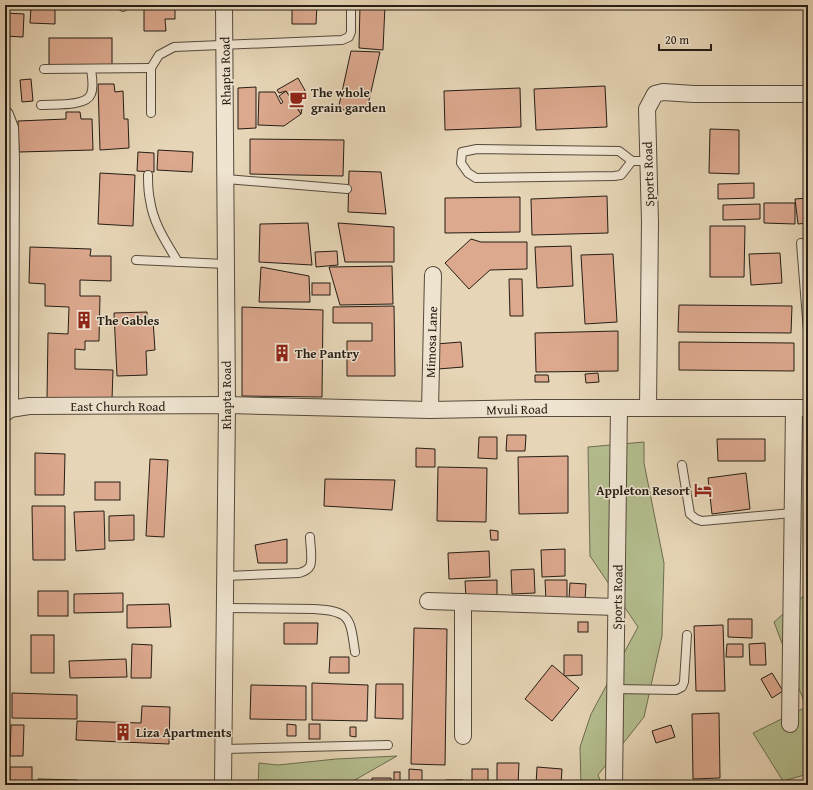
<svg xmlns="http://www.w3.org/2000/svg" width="813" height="790" viewBox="0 0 813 790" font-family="'Gentium Book Plus',serif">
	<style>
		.green { fill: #b4bd8e; stroke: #6c6d51 }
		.building { fill: #dca88e; stroke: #251d14 }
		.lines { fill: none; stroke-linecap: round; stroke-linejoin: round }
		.service-casing { stroke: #554b3c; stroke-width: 10 }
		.minor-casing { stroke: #554b3c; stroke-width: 18 }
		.service { stroke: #efe4d0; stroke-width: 8 }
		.minor { stroke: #efe4d0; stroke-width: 16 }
		.labels { text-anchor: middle; stroke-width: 3; stroke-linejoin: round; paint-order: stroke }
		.street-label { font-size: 13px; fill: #251d14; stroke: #efe4d0 }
		.poi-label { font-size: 13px; font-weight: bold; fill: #251d14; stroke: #efe4d0; text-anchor: start }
	</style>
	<rect width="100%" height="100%" fill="#e6d5b6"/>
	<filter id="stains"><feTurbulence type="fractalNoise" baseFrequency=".005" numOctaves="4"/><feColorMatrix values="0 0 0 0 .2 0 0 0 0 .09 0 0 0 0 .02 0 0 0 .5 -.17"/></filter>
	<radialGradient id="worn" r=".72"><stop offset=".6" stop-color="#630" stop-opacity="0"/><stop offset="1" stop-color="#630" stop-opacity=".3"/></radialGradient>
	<g class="green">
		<path d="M644 442V463L664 563 662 636 644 717 598 775 602 785H581L580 747 591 714 638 627 590 556 588 447Z"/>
		<path d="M808 592V774L783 781 753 733 806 707 774 622Z"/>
		<path d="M397 756 346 785H258L259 763 278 765 336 759Z"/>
	</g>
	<g class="building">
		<path d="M144 5H168V7H175V19H165L166 31H144Z"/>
		<path d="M292 5H317L316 24H292Z"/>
		<path d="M360 5H385L383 50 359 48Z"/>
		<path d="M31 7 55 9V24L30 23Z"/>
		<path d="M5 13 24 14 23 37 5 36Z"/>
		<rect x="49" y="38" width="63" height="29"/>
		<path d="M351 51 380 52 367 109 338 110Z"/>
		<path d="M298 78 307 94 301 102 302 108 301 114 286 91 279 93 277 90Z"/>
		<path d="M31 79 33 101 22 102 20 80Z"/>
		<path d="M98 84H114L115 92 123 91 124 119H128L129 148 100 150Z"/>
		<path d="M605 86 607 127 536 130 534 89Z"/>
		<path d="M256 87V128L238 129V88Z"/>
		<path d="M520 88 521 127 445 130 444 91Z"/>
		<path d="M286 91 301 114 284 126 258 125 259 92H275L281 104 283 102 279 96Z"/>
		<path d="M66 112H80L81 119H92L93 150 19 152 18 121 66 119Z"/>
		<path d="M710 129 739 130V174L709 173Z"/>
		<path d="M250 139 344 140 343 176 250 174Z"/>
		<path d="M158 150 193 152 192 172 157 170Z"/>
		<path d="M138 152 154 153V172L137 171Z"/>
		<path d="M349 171 381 172 386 214 348 212Z"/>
		<path d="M100 173 135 175 133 226 98 224Z"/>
		<path d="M754 183V198L718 199V184Z"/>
		<path d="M607 196 608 233 532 235 531 199Z"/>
		<path d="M520 197V232L445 233V198Z"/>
		<path d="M808 198V223L798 224 795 199Z"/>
		<path d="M764 203H795V224L764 223Z"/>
		<path d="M760 204V219L723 220V205Z"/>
		<path d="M308 223 312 265 259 262 260 224Z"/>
		<path d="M338 223 394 227V262H345Z"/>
		<path d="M710 226H745L744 277H710Z"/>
		<path d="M471 239 481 242H527V269L490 270 469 289 445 263Z"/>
		<path d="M571 246 573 286 537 288 535 247Z"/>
		<path d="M30 247 91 249 90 256H111V281L80 280V296H100L99 341H85V350L75 349V369L113 370 112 400 47 399 48 333 68 334 69 307 45 306V284L29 283Z"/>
		<path d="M337 251 338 265 316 267 315 252Z"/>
		<path d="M780 253 782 283 751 285 749 254Z"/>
		<path d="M613 254 617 322 585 324 581 255Z"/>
		<path d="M392 266 393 304 340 305 329 267Z"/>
		<path d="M261 267 309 276 310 302H259Z"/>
		<path d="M509 279H522L523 316H510Z"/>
		<rect x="312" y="283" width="18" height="12"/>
		<path d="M679 305 792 306 791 333 678 332Z"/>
		<path d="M394 306 395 376H347V341H372V323H333V307Z"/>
		<path d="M242 307 323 310 322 397 242 396Z"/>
		<path d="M147 312V321L153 320 155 350 146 351 147 375 117 376 114 313Z"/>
		<path d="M618 331V371L536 372 535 333Z"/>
		<path d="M461 342 463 367 438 369 436 344Z"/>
		<path d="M679 342 794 343V371L679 370Z"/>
		<path d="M598 373 599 382 586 383 585 374Z"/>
		<path d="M535 375H548L549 382H535Z"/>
		<path d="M507 435H526L525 451H506Z"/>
		<path d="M479 437H497V459L478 458Z"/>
		<path d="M717 439H765V461H718Z"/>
		<path d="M416 448 435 449V467H416Z"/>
		<path d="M35 453 65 454 64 495H35Z"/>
		<path d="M568 456V513L519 514 518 457Z"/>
		<path d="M150 459 168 460 164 537 146 536Z"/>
		<path d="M438 467 487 468 486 522 437 521Z"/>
		<path d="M746 473 750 509 712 514 708 478Z"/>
		<path d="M325 479 395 480 392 510 324 506Z"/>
		<rect x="95" y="482" width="25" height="18"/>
		<path d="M32 506H65V560H33Z"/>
		<path d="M104 511 105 549 76 551 74 512Z"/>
		<path d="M134 515V540L109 541V516Z"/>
		<path d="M490 530 498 531V540H491Z"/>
		<path d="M287 539V563H258L255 545Z"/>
		<path d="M565 549V576L542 577 541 550Z"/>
		<path d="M489 551 490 577 449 579 448 553Z"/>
		<path d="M534 569 535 593 512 594 511 570Z"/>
		<path d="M497 580V597L466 598 465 581Z"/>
		<path d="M545 580H567V601H546Z"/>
		<path d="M570 583 586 584 585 600 569 599Z"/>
		<rect x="38" y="591" width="30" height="25"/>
		<path d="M123 593V612L74 613V594Z"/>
		<path d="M169 604 171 627 127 628V605Z"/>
		<path d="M728 619H752V638L728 637Z"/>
		<rect x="578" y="622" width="10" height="10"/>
		<path d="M284 623H318L317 644H284Z"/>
		<path d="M723 625 725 691H696L694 626Z"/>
		<path d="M414 628 447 629 445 765 411 764Z"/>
		<rect x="31" y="635" width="23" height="38"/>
		<path d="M765 643 766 665H750L749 644Z"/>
		<path d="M132 644 152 645 151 678H131Z"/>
		<path d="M727 644H743V657H726Z"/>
		<path d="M564 655H582V675L564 676Z"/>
		<path d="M330 657H349V673H329Z"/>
		<path d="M126 659 127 677 70 678 69 661Z"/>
		<path d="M552 665 579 688 552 721 525 699Z"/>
		<path d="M772 673 783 691 772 698 761 679Z"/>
		<path d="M312 683 368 685 367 721 312 720Z"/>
		<path d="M376 684H403V719L375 718Z"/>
		<path d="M251 685 306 686V720L250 719Z"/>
		<path d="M12 693 77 695V719L12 718Z"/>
		<path d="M142 706 170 707 169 744 76 740 77 721 141 723Z"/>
		<path d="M719 713 720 778 693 779 692 714Z"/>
		<path d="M287 724 296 725V736H287Z"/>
		<rect x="309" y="724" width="11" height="15"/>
		<path d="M11 725H24L23 756H10Z"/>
		<path d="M671 725 675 737 656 743 652 731Z"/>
		<path d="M350 727H356V737L350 736Z"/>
		<path d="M497 763H519L518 785H497Z"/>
		<rect x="10" y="767" width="22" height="18"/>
		<path d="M537 767 562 769 561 785H536Z"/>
		<path d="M409 769 422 770V785H409Z"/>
		<rect x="472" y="769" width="16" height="16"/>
		<rect x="394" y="772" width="6" height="11"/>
		<path d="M372 778H391V785H371Z"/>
		<path d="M38 779 77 780V785H38Z"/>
		<path d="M446 780H463V785H445Z"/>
	</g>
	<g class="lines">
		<g class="service-casing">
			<g id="service">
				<path d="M123 5V7"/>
				<path d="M44 69 151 68"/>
				<path d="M41 105C54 104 86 107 91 94 94 87 92 76 91 69"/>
				<path d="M151 113V68L159 55 174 47 342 40 349 37 351 32V5"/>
				<path d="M632 161 621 175 614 176 476 178 468 173 461 163 462 152 477 149 619 151 632 161H647"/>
				<path d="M148 175C148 183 148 192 150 200 153 223 166 242 178 262"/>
				<path d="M226 179 347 189"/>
				<path d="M801 243 808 331"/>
				<path d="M136 260 226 264"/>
				<path d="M682 465 690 514 696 519 702 521 792 513"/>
				<path d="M226 576 299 573C303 572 308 570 310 566 313 560 310 544 310 537"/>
				<path d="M226 608 314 609C351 611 350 618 355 652"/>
				<path d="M615 689 676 690 682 687 684 682 687 635"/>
				<path d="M224 749 388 745"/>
			</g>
		</g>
		<g class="minor-casing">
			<g id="minor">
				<path d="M5 115 10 128 11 159 10 409"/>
				<path d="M648 408 650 222 647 109 655 94 663 92 694 94H808"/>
				<path d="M430 410 433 275"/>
				<path d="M5 413 10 409 29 406 227 405 430 410 537 408H808"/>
				<path d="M428 601 616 607"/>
				<path d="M790 724 794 408"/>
				<path d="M463 736V602"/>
				<path d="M223 785 227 405 224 5"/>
				<path d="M614 785 619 408"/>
			</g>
		</g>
		<use href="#service" class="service"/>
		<use href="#minor" class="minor"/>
	</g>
	<defs>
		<g id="cafe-bare" transform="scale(1.38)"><path d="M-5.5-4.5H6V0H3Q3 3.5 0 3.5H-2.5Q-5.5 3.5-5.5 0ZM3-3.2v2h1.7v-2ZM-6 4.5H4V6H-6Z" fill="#8f2418" stroke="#efe4d0" stroke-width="2.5" paint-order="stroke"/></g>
		<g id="building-bare" transform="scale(1.38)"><path d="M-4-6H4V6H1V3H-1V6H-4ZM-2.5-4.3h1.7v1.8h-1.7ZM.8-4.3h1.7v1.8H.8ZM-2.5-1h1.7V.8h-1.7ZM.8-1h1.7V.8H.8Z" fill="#8f2418" stroke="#efe4d0" stroke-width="2.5" paint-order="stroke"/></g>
		<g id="hotel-bare" transform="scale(1.38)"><path d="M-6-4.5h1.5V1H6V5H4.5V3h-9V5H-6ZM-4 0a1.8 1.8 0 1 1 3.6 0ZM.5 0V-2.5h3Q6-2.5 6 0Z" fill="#8f2418" stroke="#efe4d0" stroke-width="2.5" paint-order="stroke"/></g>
	</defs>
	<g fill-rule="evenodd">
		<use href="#cafe-bare" x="298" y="99"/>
		<use href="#building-bare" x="84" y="320"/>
		<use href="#building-bare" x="282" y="353"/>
		<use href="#hotel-bare" x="703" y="490"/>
		<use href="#building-bare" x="123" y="732"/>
	</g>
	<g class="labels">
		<g class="street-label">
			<text transform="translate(225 71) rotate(-91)" y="5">Rhapta Road</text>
			<text transform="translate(648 174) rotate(-92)" y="5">Sports Road</text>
			<text transform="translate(431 342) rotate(-88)" y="5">Mimosa Lane</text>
			<text transform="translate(226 395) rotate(-90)" y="5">Rhapta Road</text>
			<text x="118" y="411">East Church Road</text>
			<text transform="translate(517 409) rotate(-1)" y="5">Mvuli Road</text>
			<text transform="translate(617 597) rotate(-89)" y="5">Sports Road</text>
		</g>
		<g class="poi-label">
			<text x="311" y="97">The whole<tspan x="311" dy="15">grain garden</tspan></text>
			<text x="97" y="325">The Gables</text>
			<text x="295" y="358">The Pantry</text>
			<text x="690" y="495" text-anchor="end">Appleton Resort</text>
			<text x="136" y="737">Liza Apartments</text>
		</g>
	</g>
	<rect width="813" height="790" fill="none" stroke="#e6d5b6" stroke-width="20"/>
	<rect x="6" y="6" width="801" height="778" fill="none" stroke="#251d14" stroke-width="2"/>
	<rect x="10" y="10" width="793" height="770" fill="none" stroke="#251d14"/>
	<path d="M659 44v6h52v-6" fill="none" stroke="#251d14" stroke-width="2"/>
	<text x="665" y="44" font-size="12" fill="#251d14" stroke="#efe4d0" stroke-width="3" paint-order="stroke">20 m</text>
	<rect width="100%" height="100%" filter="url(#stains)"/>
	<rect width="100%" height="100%" fill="url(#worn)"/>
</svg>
